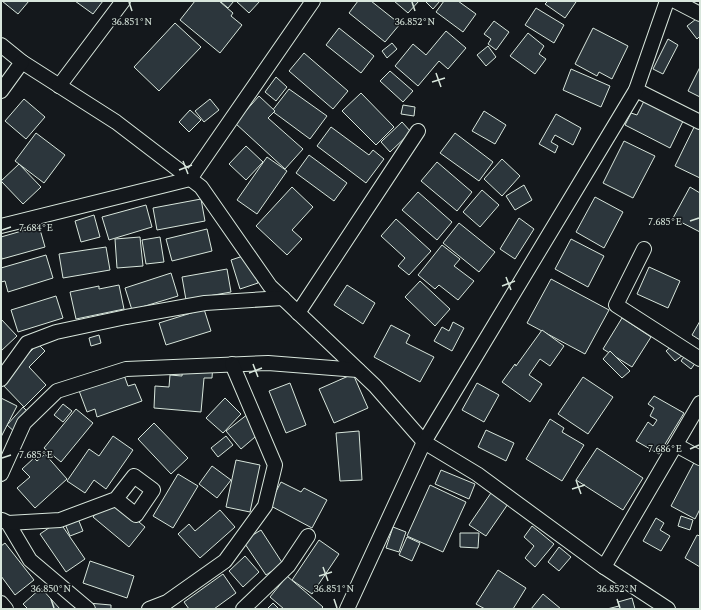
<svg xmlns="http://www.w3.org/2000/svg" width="701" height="610" viewBox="0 0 701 610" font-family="Spectral,serif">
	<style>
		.building { fill: #2c363c; stroke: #d8e6dc }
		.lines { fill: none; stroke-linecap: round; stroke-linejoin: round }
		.street-casing { stroke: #d8e6dc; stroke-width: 16 }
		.street { stroke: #14181c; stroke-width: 14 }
		.ticks { fill: none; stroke: #d8e6dc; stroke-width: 1.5 }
		.ticks-label { font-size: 10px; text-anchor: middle; fill: #d8e6dc; stroke: #14181c; stroke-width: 3; stroke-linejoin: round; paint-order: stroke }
	</style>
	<rect width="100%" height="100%" fill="#14181c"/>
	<g class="building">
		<path d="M2 1H29L18 14Z"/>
		<path d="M75 1H103L93 14Z"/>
		<path d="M195 1H219L233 13 231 16 242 25 220 53 180 20Z"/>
		<path d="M222 1H234L228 8 221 2Z"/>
		<path d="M236 1H260L249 13Z"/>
		<path d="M358 1H371L400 24 385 42 349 13Z"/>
		<path d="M394 1H419L408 13Z"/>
		<path d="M425 1H440L433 9Z"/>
		<path d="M444 1H458L476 14 463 32 436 12Z"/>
		<path d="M548 1H574L576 2 565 18 545 4Z"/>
		<path d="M536 8 564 25 554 43 525 25Z"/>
		<path d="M700 16V36L697 39 687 26Z"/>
		<path d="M494 21 509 32 496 50 488 44 491 39 484 34Z"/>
		<path d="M175 23 201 47 159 91 134 67Z"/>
		<path d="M339 28 374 56 361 73 326 45Z"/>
		<path d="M593 28 628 46 612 79 599 72 597 76 575 64Z"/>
		<path d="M446 31 466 48 448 69 439 61 418 86 395 66 413 44 426 55Z"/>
		<path d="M528 33 544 46 539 54 546 59 535 74 510 56Z"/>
		<path d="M668 39 678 45 663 74 653 69Z"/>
		<path d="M392 43 397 49 387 58 382 51Z"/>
		<path d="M488 46 496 57 486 66 477 55Z"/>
		<path d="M304 53 348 91 333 109 289 71Z"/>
		<path d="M700 67V97L688 91Z"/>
		<path d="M571 69 610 86 601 107 563 90Z"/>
		<path d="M390 71 413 91 403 102 380 81Z"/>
		<path d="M276 77 287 87 276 101 265 92Z"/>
		<path d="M289 89 327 116 310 139 272 111Z"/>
		<path d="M361 93 394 127 376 145 342 111Z"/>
		<path d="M259 96 275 111 268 118 303 149 285 169 235 123Z"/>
		<path d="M646 97 685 117 670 148 625 125 631 113 637 115Z"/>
		<path d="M24 99 45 117 26 139 5 121Z"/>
		<path d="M210 99 219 110 204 122 195 111Z"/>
		<path d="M403 105 415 107 414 116 401 114Z"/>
		<path d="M190 110 201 120 189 132 179 122Z"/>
		<path d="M484 111 506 125 495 144 472 131Z"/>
		<path d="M556 114 581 128 573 145 555 135 551 142 558 146 555 153 539 144Z"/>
		<path d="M700 115V178L675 166Z"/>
		<path d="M402 122 411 132 390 152 381 142Z"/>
		<path d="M331 127 369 155 373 150 384 159 366 183 317 146Z"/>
		<path d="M36 133 65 155 44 183 15 161Z"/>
		<path d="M455 133 493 162 479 181 440 153Z"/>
		<path d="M624 141 655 156 633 198 603 183Z"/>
		<path d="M246 146 263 162 246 180 229 164Z"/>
		<path d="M309 155 347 183 334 201 296 173Z"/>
		<path d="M267 157 287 171 257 214 237 200Z"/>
		<path d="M502 159 520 176 502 196 484 179Z"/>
		<path d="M437 162 472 192 457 211 421 181Z"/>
		<path d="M19 164 41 187 23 204 1 181Z"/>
		<path d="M524 185 532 200 515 210 506 196Z"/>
		<path d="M292 187 313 207 292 230 302 239 287 255 256 226Z"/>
		<path d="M690 187 700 193V232L673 218Z"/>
		<path d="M482 190 499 205 480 227 463 212Z"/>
		<path d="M418 192 452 222 437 240 402 210Z"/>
		<path d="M595 197 623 212 604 248 576 232Z"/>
		<path d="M201 199 205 221 157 230 153 208Z"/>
		<path d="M146 205 152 227 109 240 102 217Z"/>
		<path d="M94 215 100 237 81 242 75 221Z"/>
		<path d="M519 218 534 229 515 259 500 249Z"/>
		<path d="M396 219 431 251 409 275 398 266 405 258 381 236Z"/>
		<path d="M459 223 495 252 479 272 443 243Z"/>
		<path d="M39 226 45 247 2 259 1 255V237Z"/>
		<path d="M207 229 212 251 172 261 166 239Z"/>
		<path d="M140 237 143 266 117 268 115 239Z"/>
		<path d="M160 237 164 262 146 264 142 240Z"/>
		<path d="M571 239 604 256 588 287 555 269Z"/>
		<path d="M442 245 460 259 454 266 474 281 458 300 439 285 435 289 418 275Z"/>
		<path d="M106 247 110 270 63 278 59 254Z"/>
		<path d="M249 254 258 283 240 289 231 260Z"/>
		<path d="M46 255 53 278 8 292 5 281 1 282V268Z"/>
		<path d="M649 267 680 281 668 308 637 294Z"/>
		<path d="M227 269 231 292 186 300 182 277Z"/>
		<path d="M171 273 178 296 132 310 125 288Z"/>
		<path d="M551 279 609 310 585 354 527 323Z"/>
		<path d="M420 281 450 309 435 326 405 297Z"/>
		<path d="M119 285 124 309 76 319 70 292 99 286V289Z"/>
		<path d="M347 285 375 303 363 324 334 305Z"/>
		<path d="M56 296 63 318 18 332 11 310Z"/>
		<path d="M204 309 211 331 166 345 159 323Z"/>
		<path d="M622 318 651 337 632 367 603 349Z"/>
		<path d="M1 319 17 336 1 351Z"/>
		<path d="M700 321V340L692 335Z"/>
		<path d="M453 322 464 328 452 351 434 341 442 327 449 331Z"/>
		<path d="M391 325 410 335 406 343 434 357 420 382 374 357Z"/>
		<path d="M542 330 564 346 550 366 540 359 529 375 542 384 530 402 502 382 515 364 516 366Z"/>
		<path d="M99 335 101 343 91 346 89 338Z"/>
		<path d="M38 344 45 351 29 367 46 385 24 407 1 383V381Z"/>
		<path d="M674 344 683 355 675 361 666 351Z"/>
		<path d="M689 350 699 358 691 369 681 361Z"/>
		<path d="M610 351 630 371 622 378 603 359Z"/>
		<path d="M183 360 213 363 212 378H204L201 412 154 408 155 386 169 387 170 375 182 376Z"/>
		<path d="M120 364 128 386 135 384 142 401 97 417 95 409 87 412 75 380Z"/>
		<path d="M353 374 368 408 334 423 319 389Z"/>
		<path d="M583 377 613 397 588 434 558 414Z"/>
		<path d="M290 383 306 425 286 433 269 391Z"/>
		<path d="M477 383 499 395 484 422 462 410Z"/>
		<path d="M654 396 684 413 659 454 636 441 648 422 653 426 657 420 650 416 654 408 648 404Z"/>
		<path d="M1 398 17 406 1 437Z"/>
		<path d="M225 398 241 414 223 433 206 418Z"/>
		<path d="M63 404 72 411 63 422 54 415Z"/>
		<path d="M23 407 32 416 16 433 7 425Z"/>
		<path d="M76 409 93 423 61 462 44 448Z"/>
		<path d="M248 414 262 431 241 449 226 431Z"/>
		<path d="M550 419 564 428 562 432 584 445 562 481 526 459Z"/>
		<path d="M154 423 188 458 171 474 138 439Z"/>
		<path d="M486 430 514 443 506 461 478 447Z"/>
		<path d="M359 431 362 480 340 481 336 433Z"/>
		<path d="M113 436 133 450 106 489 94 480 85 493 67 481 89 449 99 456Z"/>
		<path d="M226 436 233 445 218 457 211 448Z"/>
		<path d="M597 448 643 478 623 510 576 480Z"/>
		<path d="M45 454 67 479 35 508 17 488 30 477 22 469 34 458 37 461Z"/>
		<path d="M698 455 700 456V509L695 519 671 506Z"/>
		<path d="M236 460 260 465 250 512 226 507Z"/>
		<path d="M212 466 231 480 217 498 199 484Z"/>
		<path d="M441 470 475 484 469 499 435 484Z"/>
		<path d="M178 474 198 486 173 528 153 516Z"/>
		<path d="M281 482 301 492 304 488 327 500 312 528 269 505Z"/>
		<path d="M430 485 466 502 443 552 407 536Z"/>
		<path d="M493 490 510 501 486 536 469 525Z"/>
		<path d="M109 497 145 527 129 547 93 517Z"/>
		<path d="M74 509 83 531 70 536 61 514Z"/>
		<path d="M220 510 235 527 200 558 178 534 189 524 195 531Z"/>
		<path d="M681 516 693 520 690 530 678 526Z"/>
		<path d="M656 518 664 523 660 530 670 536 661 551 643 541Z"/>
		<path d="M59 521 85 559 66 572 40 534Z"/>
		<path d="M532 526 554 544 535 567 525 558 534 546 524 537Z"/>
		<path d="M393 527 406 532 399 552 386 548Z"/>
		<path d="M261 530 283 564 266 575 243 541Z"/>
		<path d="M460 533H479L478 548 460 547Z"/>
		<path d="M697 535 700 536V567L685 558Z"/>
		<path d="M407 537 420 543 412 561 399 555Z"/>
		<path d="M319 540 339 554 312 594 292 580Z"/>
		<path d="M5 543 34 580 15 595 1 576V546Z"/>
		<path d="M559 547 571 557 559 571 548 562Z"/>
		<path d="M245 556 259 572 243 587 229 571Z"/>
		<path d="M90 561 134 576 127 598 83 583Z"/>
		<path d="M498 570 526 588 513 609H485L476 604Z"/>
		<path d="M223 574 236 593 214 609H189L184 602Z"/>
		<path d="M287 576 323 607 321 609H284L270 597Z"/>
		<path d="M41 588 60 609H28L23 604Z"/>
		<path d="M543 594 561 609H531Z"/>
		<path d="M632 598 635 609H607L619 606 618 602Z"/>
		<path d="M88 603 111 605V609H88Z"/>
		<path d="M273 603 279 609H267Z"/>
	</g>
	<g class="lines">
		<g class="street-casing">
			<g id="street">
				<path d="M675 1 700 14"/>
				<path d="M1 45 22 62 116 122 201 187 270 286 375 386 424 442 477 474 604 567 668 609"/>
				<path d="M59 86 123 1"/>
				<path d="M636 90 700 122"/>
				<path d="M1 91 22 62"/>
				<path d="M1 226 190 179 313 1"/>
				<path d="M644 249 616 305 700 359"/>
				<path d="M298 313 418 131"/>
				<path d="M1 379 27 343 56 332 126 317 205 303 283 298"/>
				<path d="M676 445 700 458"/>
				<path d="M1 474 24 423 57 391 126 369 268 363 358 370"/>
				<path d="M2 520 8 523 30 560 88 609"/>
				<path d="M8 523 60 520 116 499 136 515 153 490 134 476 116 499"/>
				<path d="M604 567 700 403"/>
				<path d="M1 603 6 609"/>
				<path d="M149 609 167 602 225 561 265 506 275 465 232 364"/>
				<path d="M243 609 288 566 308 536"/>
				<path d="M347 609 424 442 636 90 667 1"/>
			</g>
		</g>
		<use href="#street" class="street"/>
	</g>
	<path class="ticks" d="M129 2 132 11M412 2 415 11M436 73 441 87M432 82 445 78M183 161 188 174M179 170 192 165M690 221 699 218M2 230 11 227M506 277 511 290M502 286 515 281M253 364 258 377M249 373 262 368M690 449 699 445M2 458 11 455M576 480 581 494M572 489 585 485M323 567 328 581M319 576 332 572M51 599 54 608M334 599 337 608M617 599 620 608"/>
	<g class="ticks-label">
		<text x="132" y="25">36.851°N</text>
		<text x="415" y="25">36.852°N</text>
		<text x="665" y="225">7.685°E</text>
		<text x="36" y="231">7.684°E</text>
		<text x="665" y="452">7.686°E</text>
		<text x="36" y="458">7.685°E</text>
		<text x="51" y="592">36.850°N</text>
		<text x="334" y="592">36.851°N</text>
		<text x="617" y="592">36.852°N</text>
	</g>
	<rect width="701" height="610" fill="none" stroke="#d8e6dc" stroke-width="4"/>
</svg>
